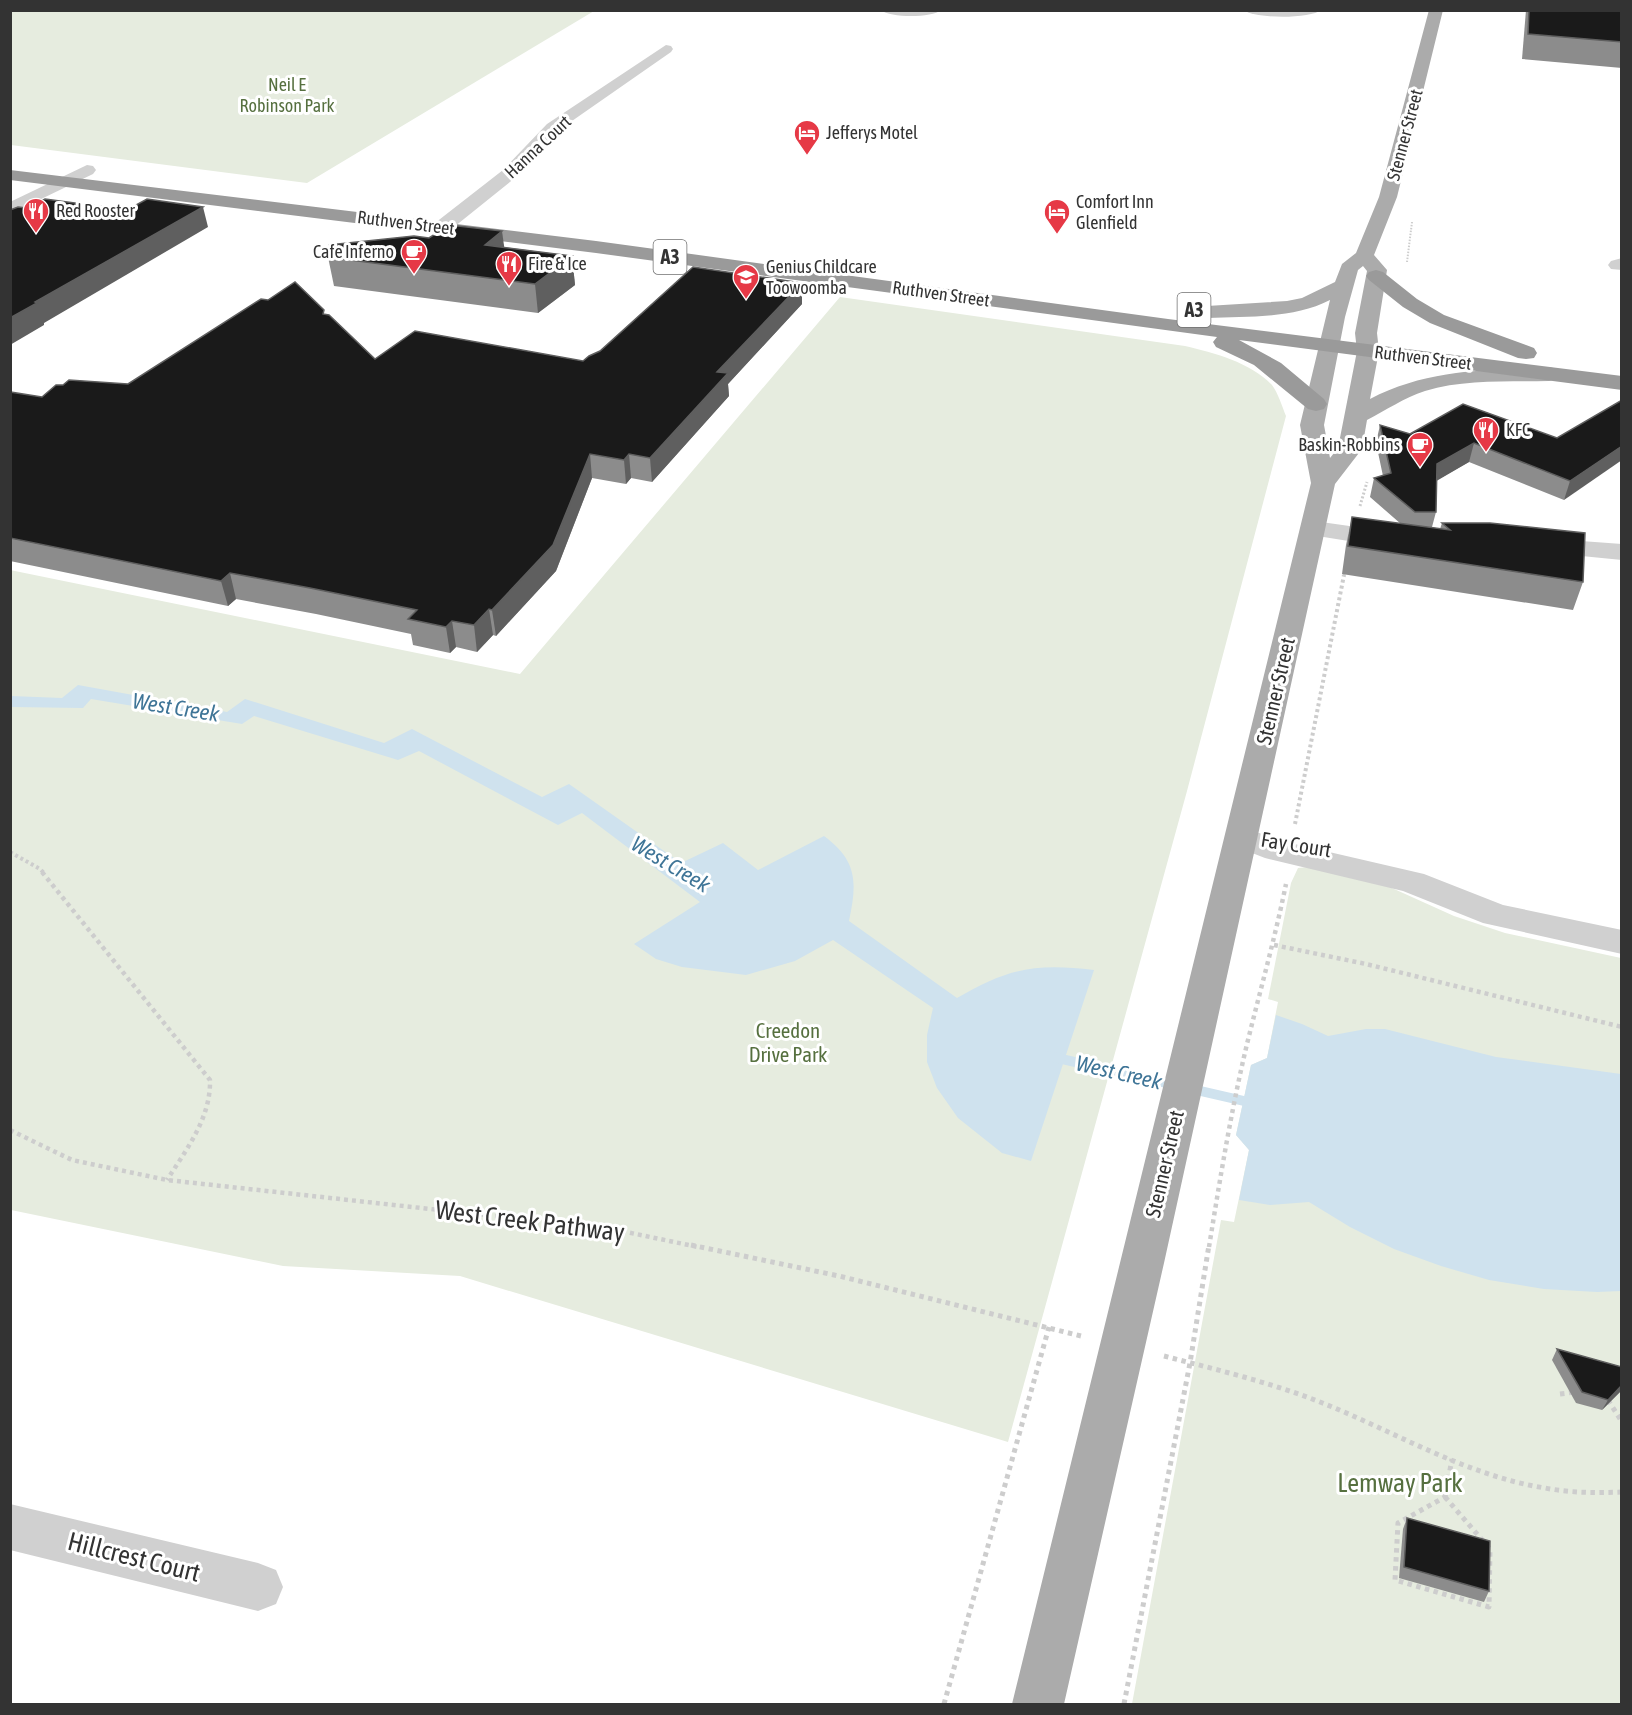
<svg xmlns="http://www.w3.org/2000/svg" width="1632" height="1715" viewBox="0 0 1632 1715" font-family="'Asap Condensed',sans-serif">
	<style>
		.green { fill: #e6ecdf }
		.water { fill: #cfe2ee }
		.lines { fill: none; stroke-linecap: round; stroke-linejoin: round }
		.stream { fill: #cfe2ee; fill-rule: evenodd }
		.path-far4 { stroke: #cdcdcd; stroke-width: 2; stroke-dasharray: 1.5 1.5; stroke-linecap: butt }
		.path-far3 { stroke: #cdcdcd; stroke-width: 3; stroke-dasharray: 2 2; stroke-linecap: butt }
		.path-far2 { stroke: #cdcdcd; stroke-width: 4; stroke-dasharray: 3 3; stroke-linecap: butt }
		.path-far1 { stroke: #cdcdcd; stroke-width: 4.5; stroke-dasharray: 4 4; stroke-linecap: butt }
		.path { stroke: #cdcdcd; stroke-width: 5; stroke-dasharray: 4.5 4.5; stroke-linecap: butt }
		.minor { fill: #d0d0d0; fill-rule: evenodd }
		.major { fill: #ababab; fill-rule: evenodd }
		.highway { fill: #9a9a9a; fill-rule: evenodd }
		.wall { fill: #8c8c8c }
		.shaded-wall { fill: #5f5f5f }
		.building { fill: #1a1a1a; stroke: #5f5f5f; stroke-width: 1.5 }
		.labels { text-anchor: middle; stroke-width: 6; stroke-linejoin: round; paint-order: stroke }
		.far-park-label { font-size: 18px; fill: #56703f; stroke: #fff }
		.far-poi-label { font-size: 18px; fill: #333; stroke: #fff; text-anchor: start }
		.far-street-label { font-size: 18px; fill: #333; stroke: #fff }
		.shield { fill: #fff; stroke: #707070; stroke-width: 1.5 }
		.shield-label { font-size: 20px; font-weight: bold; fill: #333 }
		.street-label { font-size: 21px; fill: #333; stroke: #fff }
		.park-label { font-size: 21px; fill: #56703f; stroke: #fff }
		.water-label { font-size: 22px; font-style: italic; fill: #3f7597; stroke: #fff }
		.near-street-label { font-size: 26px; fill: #333; stroke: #fff }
		.near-park-label { font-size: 26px; fill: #56703f; stroke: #fff }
	</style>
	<rect width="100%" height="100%" fill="#fff"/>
	<g class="green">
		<path d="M11 10H594V11L307 183 11 145Z"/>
		<path d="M840 297 1185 346C1214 353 1250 362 1272 385 1278 393 1282 406 1286 416L1187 791 1008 1442 460 1276 283 1266 11 1210 10 570 520 674Z"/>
		<path d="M1308 867 1383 884 1454 916 1505 933 1621 958V1704H1132L1221 1220 1234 1222 1249 1150 1236 1135 1251 1065 1267 1058 1278 1002 1268 999 1291 883 1298 868Z"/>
	</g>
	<g class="water">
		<path d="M78 685 227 712 245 699 384 743 412 729 542 797 569 784 681 863 723 843 758 870 824 836C858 861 857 883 849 921L957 998C1008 968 1036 963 1094 970L1031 1161 1002 1153 958 1118 937 1088 927 1062V1035L933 1008 833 940 795 961 746 975 682 967 656 959 634 944 700 902 582 813 558 825 419 751 398 760 254 716 242 724 91 699 83 708 11 707V696L62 698Z"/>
		<path d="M1276 1015 1302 1024 1328 1036 1366 1029H1385L1496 1057 1621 1074V1291L1597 1292 1544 1289 1489 1280 1441 1266 1394 1249 1350 1227 1309 1202 1270 1205 1239 1200 1249 1150 1236 1135 1251 1065 1267 1058Z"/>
	</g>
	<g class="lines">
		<path class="stream" d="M1049 1051 1257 1099 1262 1100 1264 1104 1262 1108 1257 1109 1044 1060 1042 1056 1044 1052Z"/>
		<path class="path-far4" d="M1407 262 1412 222"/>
		<g class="path-far3">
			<path d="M1360 506 1367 482"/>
			<path d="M1344 576 1345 572"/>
		</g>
		<g class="path-far2">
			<path d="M1295 824 1344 575"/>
			<path d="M10 852 40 869 44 873"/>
		</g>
		<g class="path-far1">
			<path d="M42 872 210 1080C211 1118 186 1150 167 1180"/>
			<path d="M1274 945 1366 964 1622 1027"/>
			<path d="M10 1130 72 1160 167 1180 612 1229 698 1247"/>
			<path d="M1209 1247C1220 1179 1231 1111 1247 1044 1260 991 1275 938 1286 884"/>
		</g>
		<g class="path">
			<path d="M691 1245 839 1276 1081 1336"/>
			<path d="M1164 1356C1218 1370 1273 1383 1325 1404 1397 1433 1468 1476 1545 1488 1571 1493 1596 1493 1622 1492"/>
			<path d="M1560 1394 1575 1392"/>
			<path d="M1608 1400 1622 1422"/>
			<path d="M1445 1497 1490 1549 1489 1607 1395 1580 1398 1523Z"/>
			<path d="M1445 1497 1452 1459"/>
			<path d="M944 1704 1049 1327"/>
			<path d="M1124 1704 1190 1363 1209 1245"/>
		</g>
		<g class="minor">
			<path d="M881 10H941C932 18 890 18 881 10Z"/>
			<path d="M1244 10H1321C1311 19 1254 19 1244 10Z"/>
			<path d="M666 45 671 46 673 49 671 52 559 130 515 178 449 231H435L433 227 435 223 503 170 547 124Z"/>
			<path d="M87 165 93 166 96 170 93 174 10 214V202Z"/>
			<path d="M1622 258V270L1611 269 1608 265 1611 261Z"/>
			<path d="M1314 521 1392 532 1401 535 1405 540 1401 545 1392 548 1305 534 1301 529 1305 524Z"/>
			<path d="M1540 538 1622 544V560L1531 551 1527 546 1531 541Z"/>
			<path d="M1241 827 1286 842 1424 874 1503 905 1622 930V954L1483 923 1403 891 1265 858 1229 844 1225 837 1229 830Z"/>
			<path d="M10 1504 258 1563 276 1570 283 1587 276 1604 258 1611 10 1550Z"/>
		</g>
		<path class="major" d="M1429 10H1443L1397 197 1374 255 1387 270 1377 333 1379 351 1370 399C1427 369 1486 370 1549 367L1557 369 1560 374 1557 379 1549 381C1508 382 1464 379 1425 391 1404 398 1386 410 1367 420L1362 449 1335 484 1164 1263 1064 1704H1012L1311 483 1300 425 1330 300C1293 319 1248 316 1207 318L1200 316 1197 312 1200 308 1207 306 1287 301 1302 298 1335 282 1342 264 1356 253 1379 197ZM1363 266 1367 271 1355 333 1357 351 1338 448 1330 458 1324 425 1345 317 1358 270Z"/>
		<g class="highway">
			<path d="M10 170 596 241 1168 319 1622 376V390L1239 340 1281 363 1324 399 1327 404 1324 409 1316 411 1308 409 1254 365 1216 347 1213 342 1217 337 596 253 10 180Z"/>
			<path d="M1376 270 1383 272 1417 299 1444 315 1534 348 1537 353 1534 358 1526 359 1518 358 1430 323 1403 307 1369 280 1366 276 1369 272Z"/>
		</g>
	</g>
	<g class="wall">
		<path d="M1526 10H1622V68L1522 59Z"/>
		<path d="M504 247 572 256 575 285 538 313 334 286 328 257Z"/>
		<path d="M802 283V304L728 384 729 396 652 482 631 478 626 484 592 478 556 571 496 636 493 635 477 652 456 647 450 653 413 645 411 634 316 614 236 599 228 606 10 561V392L42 397 128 384 325 314 375 359 583 361Z"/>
		<path d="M1622 400 1564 500 1469 462 1437 480 1436 512 1432 527 1440 529 1442 523 1583 582 1573 610 1342 574 1346 545 1352 517 1401 524 1370 497 1374 478 1383 476 1376 443 1380 425 1410 434 1557 438Z"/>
		<path d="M1557 1349 1622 1390 1602 1410 1576 1403 1552 1360Z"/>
		<path d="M1407 1518 1489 1591 1484 1602 1399 1578 1403 1529Z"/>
	</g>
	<g class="shaded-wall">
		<path d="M203 207 208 227 44 323V325L10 345V318L35 302Z"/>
		<path d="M502 231 506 260 485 245Z"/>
		<path d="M572 256 575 285 538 313 535 284Z"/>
		<path d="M802 283V304L728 384 729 396 652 482 650 458 717 372Z"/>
		<path d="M1474 443 1469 462 1433 483 1437 464Z"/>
		<path d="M1622 446V460L1564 500 1570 481Z"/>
		<path d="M590 454 592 478 556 571 496 636 492 610Z"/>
		<path d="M629 454 631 478 626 484 624 460Z"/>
		<path d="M230 573 236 599 228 606 221 581Z"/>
		<path d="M489 609 493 635 477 652 474 625Z"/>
		<path d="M452 621 456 647 450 653 446 627Z"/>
		<path d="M1622 1385V1390L1602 1410 1608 1400Z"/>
	</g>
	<g class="building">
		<path d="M1529 10H1622V42L1528 34Z"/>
		<path d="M45 199 127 210 147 199 203 207 35 302 37 303 10 318V210L18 207 27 208Z"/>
		<path d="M449 225 502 231 485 245 572 256 535 284 328 257 329 245 414 236 429 238Z"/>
		<path d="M693 267 802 283 717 372 728 373 650 458 629 454 624 460 590 454 553 545 492 610 489 609 474 625 452 621 446 627 408 619 417 610 310 588 230 573 221 581 10 538V392L42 397 56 385H63L69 380 128 384 261 299 268 300 295 282 324 310 323 314 329 315 375 359 415 331 583 361 589 356 600 351Z"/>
		<path d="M1622 400V446L1570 481 1474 443 1437 464 1436 512H1415L1374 478 1391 473 1380 425 1410 434 1463 404 1557 438Z"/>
		<path d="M1352 517 1450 530 1442 523H1490L1585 533 1583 582 1348 546Z"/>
		<path d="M1557 1349 1622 1367V1385L1608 1400 1582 1392Z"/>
		<path d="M1407 1518 1490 1541 1489 1591 1404 1567Z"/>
	</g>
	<defs>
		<g id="hotel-pin" transform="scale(1.35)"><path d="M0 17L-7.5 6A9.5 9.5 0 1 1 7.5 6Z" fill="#e63946" stroke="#fff"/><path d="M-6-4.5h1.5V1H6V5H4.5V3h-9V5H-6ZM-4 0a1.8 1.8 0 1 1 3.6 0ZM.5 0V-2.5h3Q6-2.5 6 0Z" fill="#fff"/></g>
		<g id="restaurant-pin" transform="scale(1.35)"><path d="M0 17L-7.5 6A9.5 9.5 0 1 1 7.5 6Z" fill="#e63946" stroke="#fff"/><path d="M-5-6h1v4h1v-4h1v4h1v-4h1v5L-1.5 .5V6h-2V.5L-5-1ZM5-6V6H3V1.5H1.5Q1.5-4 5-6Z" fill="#fff"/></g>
		<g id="cafe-pin" transform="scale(1.35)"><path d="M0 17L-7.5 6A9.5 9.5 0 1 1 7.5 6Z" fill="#e63946" stroke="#fff"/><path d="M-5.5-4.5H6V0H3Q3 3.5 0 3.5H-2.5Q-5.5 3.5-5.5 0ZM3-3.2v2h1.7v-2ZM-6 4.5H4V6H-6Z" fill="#fff"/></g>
		<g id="school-pin" transform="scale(1.35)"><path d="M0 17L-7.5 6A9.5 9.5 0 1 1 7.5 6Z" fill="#e63946" stroke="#fff"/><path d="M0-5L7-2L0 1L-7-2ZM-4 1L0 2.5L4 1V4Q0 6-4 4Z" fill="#fff"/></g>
	</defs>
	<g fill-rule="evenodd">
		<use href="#hotel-pin" x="807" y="133"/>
		<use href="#restaurant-pin" x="36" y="211"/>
		<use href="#hotel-pin" x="1057" y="212"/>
		<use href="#cafe-pin" x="414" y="252"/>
		<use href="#restaurant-pin" x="509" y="264"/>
		<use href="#school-pin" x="746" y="277"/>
		<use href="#restaurant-pin" x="1486" y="430"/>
		<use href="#cafe-pin" x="1420" y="445"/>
	</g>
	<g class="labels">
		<g class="far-park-label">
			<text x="287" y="91">Neil E<tspan x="287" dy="21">Robinson Park</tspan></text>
		</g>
		<g class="far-poi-label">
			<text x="826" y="139">Jefferys Motel</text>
			<text x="1076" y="208">Comfort Inn<tspan x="1076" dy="21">Glenfield</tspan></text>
			<text x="56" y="217">Red Rooster</text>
			<text x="394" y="258" text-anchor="end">Cafe Inferno</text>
			<text x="528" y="270">Fire &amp; Ice</text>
			<text x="766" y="273">Genius Childcare<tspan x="766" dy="21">Toowoomba</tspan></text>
			<text x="1506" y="436">KFC</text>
			<text x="1400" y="451" text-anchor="end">Baskin-Robbins</text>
		</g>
		<g class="far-street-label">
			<text transform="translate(1405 135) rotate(-75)" y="6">Stenner Street</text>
			<text transform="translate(538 147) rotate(-43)" y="6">Hanna Court</text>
			<text transform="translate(406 223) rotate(7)" y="6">Ruthven Street</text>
			<text transform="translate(941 294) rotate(8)" y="6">Ruthven Street</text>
			<text transform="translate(1423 358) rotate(7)" y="6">Ruthven Street</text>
		</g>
		<g class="shield">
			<rect x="653.5" y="240" width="33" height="34" rx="4.5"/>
			<rect x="1177.5" y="293" width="33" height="34" rx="4.5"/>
		</g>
		<g class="shield-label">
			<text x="670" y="264">A3</text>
			<text x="1194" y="317">A3</text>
		</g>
		<g class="street-label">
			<text transform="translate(1276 691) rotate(-77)" y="7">Stenner Street</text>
			<text transform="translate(1296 845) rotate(9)" y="7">Fay Court</text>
			<text transform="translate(1165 1164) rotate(-77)" y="7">Stenner Street</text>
		</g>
		<g class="park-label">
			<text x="788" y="1038">Creedon<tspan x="788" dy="24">Drive Park</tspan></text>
		</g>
		<g class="water-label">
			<text transform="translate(176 707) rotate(9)" y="8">West Creek</text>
			<text transform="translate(671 864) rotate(31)" y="8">West Creek</text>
			<text transform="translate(1119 1072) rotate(13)" y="8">West Creek</text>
		</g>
		<g class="near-street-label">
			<text transform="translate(530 1221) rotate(7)" y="9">West Creek Pathway</text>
			<text transform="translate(134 1557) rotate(14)" y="9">Hillcrest Court</text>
		</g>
		<g class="near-park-label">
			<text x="1400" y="1492">Lemway Park</text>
		</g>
	</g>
	<rect width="1632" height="1715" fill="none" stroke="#333333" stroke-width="24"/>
</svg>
